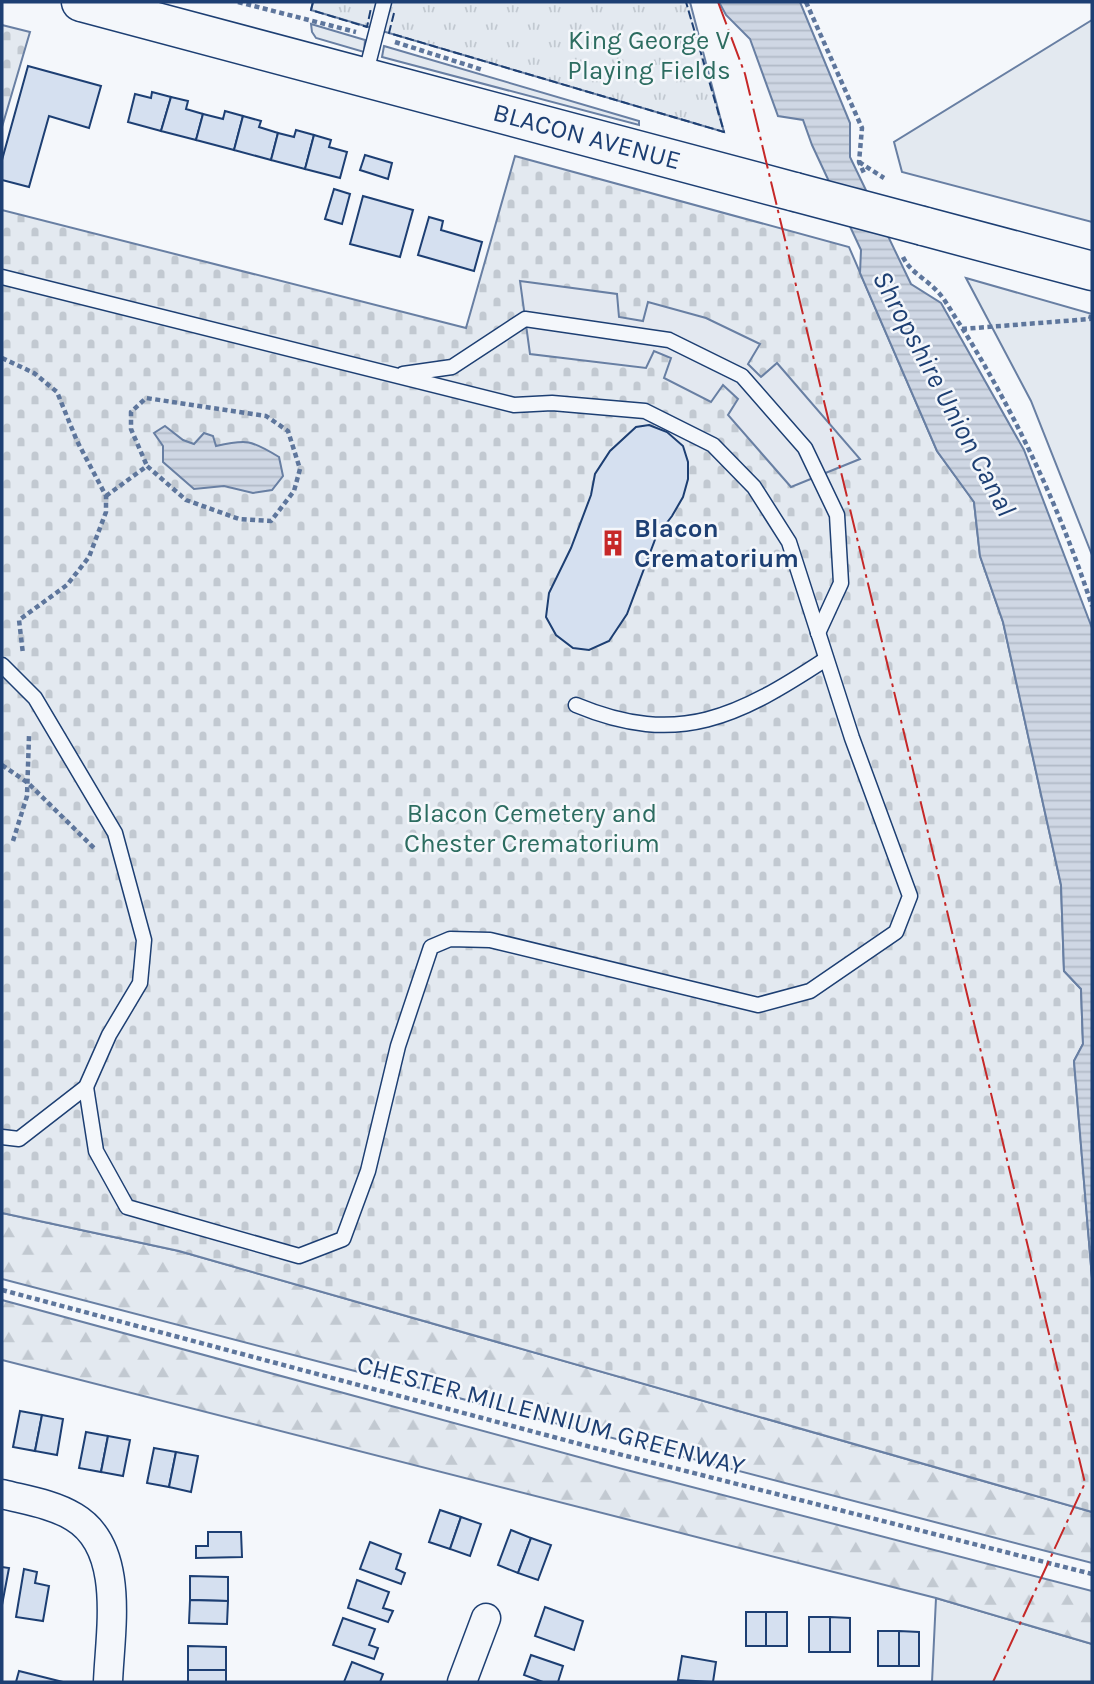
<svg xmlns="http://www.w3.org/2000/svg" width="1094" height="1684" viewBox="0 0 1094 1684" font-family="Karla,sans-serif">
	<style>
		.green { fill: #e3e9f0; stroke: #687fa3; stroke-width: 2 }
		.forest { fill: url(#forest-firs); stroke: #687fa3; stroke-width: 2 }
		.cemetery { fill: url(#cemetery-stones); stroke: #687fa3; stroke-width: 2 }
		.park { fill: url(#park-tufts); stroke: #687fa3; stroke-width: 2 }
		.parking { fill: #e3e8f0; stroke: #687fa3; stroke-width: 2 }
		.water { fill: url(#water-rules); stroke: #687fa3; stroke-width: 2 }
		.building { fill: #d5e0f0; stroke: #1d3f73; stroke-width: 2 }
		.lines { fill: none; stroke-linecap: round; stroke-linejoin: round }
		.lane-casing { stroke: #1d3f73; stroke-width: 17 }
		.street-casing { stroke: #1d3f73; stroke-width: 31 }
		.secondary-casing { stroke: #1d3f73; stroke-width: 41 }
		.path { stroke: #5e769c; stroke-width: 4.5; stroke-dasharray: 5 3.5; stroke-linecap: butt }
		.lane { stroke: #f4f7fb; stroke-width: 14 }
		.street { stroke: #f4f7fb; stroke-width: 28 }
		.secondary { stroke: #f4f7fb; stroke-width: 38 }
		.secondary-bridge-casing { stroke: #1d3f73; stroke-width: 41; stroke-linecap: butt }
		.secondary-bridge { stroke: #f4f7fb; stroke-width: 38 }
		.fence { stroke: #1d3f73; stroke-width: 2; stroke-dasharray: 9 3.5; stroke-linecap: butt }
		.power { stroke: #c62828; stroke-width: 2; stroke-dasharray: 24 5 3.5 5; stroke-linecap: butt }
		.labels { text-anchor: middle; stroke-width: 5; stroke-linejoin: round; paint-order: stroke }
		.park-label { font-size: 26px; fill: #2c6c60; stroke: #f4f7fb }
		.street-label { font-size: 26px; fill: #1d3f73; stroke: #f4f7fb }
		.poi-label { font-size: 26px; font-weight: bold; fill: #1d3f73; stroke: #f4f7fb; text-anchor: start }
		.water-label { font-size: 28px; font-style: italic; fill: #1d3f73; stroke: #f4f7fb }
	</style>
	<defs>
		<pattern id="forest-firs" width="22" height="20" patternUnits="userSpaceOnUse" patternTransform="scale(1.75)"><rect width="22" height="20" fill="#e3e9f0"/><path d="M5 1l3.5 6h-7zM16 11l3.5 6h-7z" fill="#c2c9d1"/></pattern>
		<pattern id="cemetery-stones" width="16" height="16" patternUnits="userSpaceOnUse" patternTransform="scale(1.75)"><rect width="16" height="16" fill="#e3e9f0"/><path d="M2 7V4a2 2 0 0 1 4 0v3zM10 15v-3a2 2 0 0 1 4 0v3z" fill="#c2c9d1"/></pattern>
		<pattern id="park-tufts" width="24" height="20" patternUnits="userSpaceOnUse" patternTransform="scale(1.75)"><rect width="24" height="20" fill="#e3e9f0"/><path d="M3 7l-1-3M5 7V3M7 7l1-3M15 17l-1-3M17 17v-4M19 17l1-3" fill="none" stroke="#c2c9d1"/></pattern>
		<pattern id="water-rules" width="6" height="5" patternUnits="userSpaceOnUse" patternTransform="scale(1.75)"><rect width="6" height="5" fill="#cfd7e4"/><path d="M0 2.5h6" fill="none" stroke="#b1bac7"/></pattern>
	</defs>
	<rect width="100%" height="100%" fill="#f4f7fb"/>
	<g class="green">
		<path d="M1092 20V222L902 172 894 142Z"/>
		<path d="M311 24 365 40 364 52 316 38 312 32Z"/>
		<path d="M384 46 639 121V125L382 57Z"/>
		<path d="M966 278 1092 314V555L1031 401Z"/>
		<path d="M936 1598 1092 1644V1682H932Z"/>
	</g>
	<g class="forest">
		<path d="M2 1213 179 1251 1092 1512V1563L2 1279Z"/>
		<path d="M2 1300 619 1468 1092 1591V1644L936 1598 2 1360Z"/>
	</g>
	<g class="cemetery">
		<path d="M2 25 30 32 2 127Z"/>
		<path d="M515 156 849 247 937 451 974 502 980 556 1003 622 1061 885 1064 971 1081 989 1083 1044 1074 1061 1092 1278V1512L179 1251 2 1213V210L466 328Z"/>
	</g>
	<path class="park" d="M313 2H690L724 132 311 10Z"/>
	<path class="parking" d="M520 281 617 294 619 317 643 321 648 302 706 318 760 344 748 364 761 377 777 363 860 459 791 487 728 415 738 399 723 385 711 402 664 378 671 358 654 351 646 368 530 354Z"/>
	<g class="water">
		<path d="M719 2H800L850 123V157L911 284 941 303 1024 450 1092 628V1278L1074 1061 1083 1044 1081 989 1064 971 1061 885 1003 622 980 556 974 502 937 451 860 273 861 250 812 145 803 120 778 116 750 39 726 15Z"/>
		<path d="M165 426 183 440 194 444 204 433 213 436 216 446C247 439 251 440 279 457L283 476 272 490 253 493 224 486 194 489 163 462V446L154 433Z"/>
	</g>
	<g class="building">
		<path d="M28 66 101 86 89 128 49 116 29 187 2 180V160Z"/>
		<path d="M152 92 171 97 161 131 128 122 135 94 151 98Z"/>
		<path d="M171 97 188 101 186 109 203 114 196 140 161 131Z"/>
		<path d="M225 111 243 116 234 150 196 140 203 114 223 119Z"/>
		<path d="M243 116 261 121 259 127 278 133 271 160 234 150Z"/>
		<path d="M296 130 314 135 305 169 271 160 278 133 294 137Z"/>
		<path d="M314 135 331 140 329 147 347 152 340 178 305 169Z"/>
		<path d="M365 155 392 163 388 179 360 170Z"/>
		<path d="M334 189 350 194 342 224 325 219Z"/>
		<path d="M363 196 413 210 400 257 350 244Z"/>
		<path d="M429 217 443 221 441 230 482 242 474 271 418 255Z"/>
		<path d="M649 425 667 432 683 446 688 462V479L683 497 672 516 656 537 627 614 609 641 589 650 573 648 556 635 546 617 549 593 571 548 591 495 595 474 610 451 636 427Z"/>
		<path d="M20 1411 42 1415 35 1451 13 1447Z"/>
		<path d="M42 1415 63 1419 57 1455 35 1451Z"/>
		<path d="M86 1432 108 1436 101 1472 79 1468Z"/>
		<path d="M108 1436 130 1440 123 1476 101 1472Z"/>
		<path d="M154 1448 176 1452 169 1487 147 1483Z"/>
		<path d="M176 1452 198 1456 191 1492 169 1487Z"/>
		<path d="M440 1510 461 1517 450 1549 429 1542Z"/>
		<path d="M461 1517 481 1524 470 1556 450 1549Z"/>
		<path d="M511 1530 531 1538 518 1573 498 1565Z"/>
		<path d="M208 1532H241L242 1557 196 1558V1546H208Z"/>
		<path d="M531 1538 551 1545 538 1580 518 1573Z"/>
		<path d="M370 1542 401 1554 396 1569 405 1573 401 1584 360 1569Z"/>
		<path d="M2 1567 9 1568 2 1605Z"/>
		<path d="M24 1569 37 1572 35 1583 49 1586 43 1621 16 1617Z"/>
		<path d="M190 1576 228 1577V1601L190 1600Z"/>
		<path d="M357 1580 389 1592 383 1608 393 1611 388 1622 348 1608Z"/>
		<path d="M190 1600 228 1601 227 1624 189 1623Z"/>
		<path d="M545 1607 583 1621 574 1650 535 1636Z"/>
		<rect x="746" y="1612" width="20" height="34"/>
		<rect x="766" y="1612" width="21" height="34"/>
		<rect x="809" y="1617" width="21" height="35"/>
		<path d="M830 1617 850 1618V1652H830Z"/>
		<path d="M343 1618 375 1629 369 1645 378 1648 374 1659 333 1645Z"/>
		<rect x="878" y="1631" width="21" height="35"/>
		<path d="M899 1631 919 1632V1666H899Z"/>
		<path d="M188 1646 226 1647V1670H188Z"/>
		<path d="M531 1655 563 1666 558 1682H543L524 1675Z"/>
		<path d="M682 1656 716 1662 713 1682 678 1680Z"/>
		<path d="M352 1662 383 1674 380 1682H344Z"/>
		<rect x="188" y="1670" width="38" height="12"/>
		<path d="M19 1671 63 1682H16Z"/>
	</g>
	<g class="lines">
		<g class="lane-casing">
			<g id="lane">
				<path d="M365 76 384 2"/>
				<path d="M2 277 514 405 552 403 645 411 713 445 754 487 789 542 852 738 910 896 896 932 810 991 758 1005 490 940 450 939 431 947 398 1046 368 1171 343 1239 299 1256 127 1207 96 1151 86 1087"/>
				<path d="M403 374 452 367 525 319 669 340 742 376 805 448 837 515 841 583 818 633"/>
				<path d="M2 665 35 698 115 833 144 940 140 983 109 1035 86 1087 19 1139 2 1137"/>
				<path d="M576 705C679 748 739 716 826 659"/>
			</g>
		</g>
		<g class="street-casing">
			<g id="street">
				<path d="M2 1494C25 1500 53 1504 74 1517 126 1548 110 1631 108 1682"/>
				<path d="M462 1682 486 1618"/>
			</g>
		</g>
		<g class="secondary-casing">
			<g id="secondary">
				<path d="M81 2 795 192"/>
				<path d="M923 226 1092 271"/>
			</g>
		</g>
		<g class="path">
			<path d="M238 2 356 32"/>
			<path d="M806 2 862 128 859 162 864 173"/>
			<path d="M395 42 483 70"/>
			<path d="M859 162 884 178"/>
			<path d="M903 257C910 272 926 279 937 291 946 300 953 315 961 326 1015 413 1060 508 1092 606"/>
			<path d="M962 329 1090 319 1092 312"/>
			<path d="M2 358 34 373 57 392 77 441 106 496V512L89 557 67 585 19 620 23 654"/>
			<path d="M106 496 147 466 186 500 239 519 271 521 294 491 300 469 288 431 266 416 146 398 131 412V429L147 466"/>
			<path d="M2 765 28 783 94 848"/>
			<path d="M13 841 27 796 29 736"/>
			<path d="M2 1290 591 1447 1092 1574"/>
		</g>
		<use href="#lane" class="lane"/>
		<use href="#street" class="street"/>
		<use href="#secondary" class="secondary"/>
		<g class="secondary-bridge-casing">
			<path id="secondary-bridge" d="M795 192 923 226"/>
		</g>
		<use href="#secondary-bridge" class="secondary-bridge"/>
		<g class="fence">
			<path d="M313 2 311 10 367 27 371 8"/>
			<path d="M394 13 389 33 724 132 686 2"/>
		</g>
		<path class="power" d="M718 2 745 74 1085 1483 993 1682"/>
	</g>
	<defs>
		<g id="building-bare" transform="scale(2.1)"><path d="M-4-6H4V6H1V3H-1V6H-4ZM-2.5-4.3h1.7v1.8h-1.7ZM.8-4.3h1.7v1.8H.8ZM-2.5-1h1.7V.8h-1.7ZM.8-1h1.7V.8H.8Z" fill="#c62828" stroke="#f4f7fb" stroke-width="2.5" paint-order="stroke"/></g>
	</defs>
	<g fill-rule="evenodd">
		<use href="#building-bare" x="613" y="543"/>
	</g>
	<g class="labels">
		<g class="park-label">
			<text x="649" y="49">King George V<tspan x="649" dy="30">Playing Fields</tspan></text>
			<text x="532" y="822">Blacon Cemetery and<tspan x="532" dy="30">Chester Crematorium</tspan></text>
		</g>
		<g class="street-label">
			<text transform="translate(587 136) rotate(15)" y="9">BLACON AVENUE</text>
			<text transform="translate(551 1415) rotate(15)" y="9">CHESTER MILLENNIUM GREENWAY</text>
		</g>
		<g class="poi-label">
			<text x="634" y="537">Blacon<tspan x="634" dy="30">Crematorium</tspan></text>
		</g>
		<g class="water-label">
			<text transform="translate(945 393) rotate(62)" y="10">Shropshire Union Canal</text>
		</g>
	</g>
	<rect width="1094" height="1684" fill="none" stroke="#1d3f73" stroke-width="7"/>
</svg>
